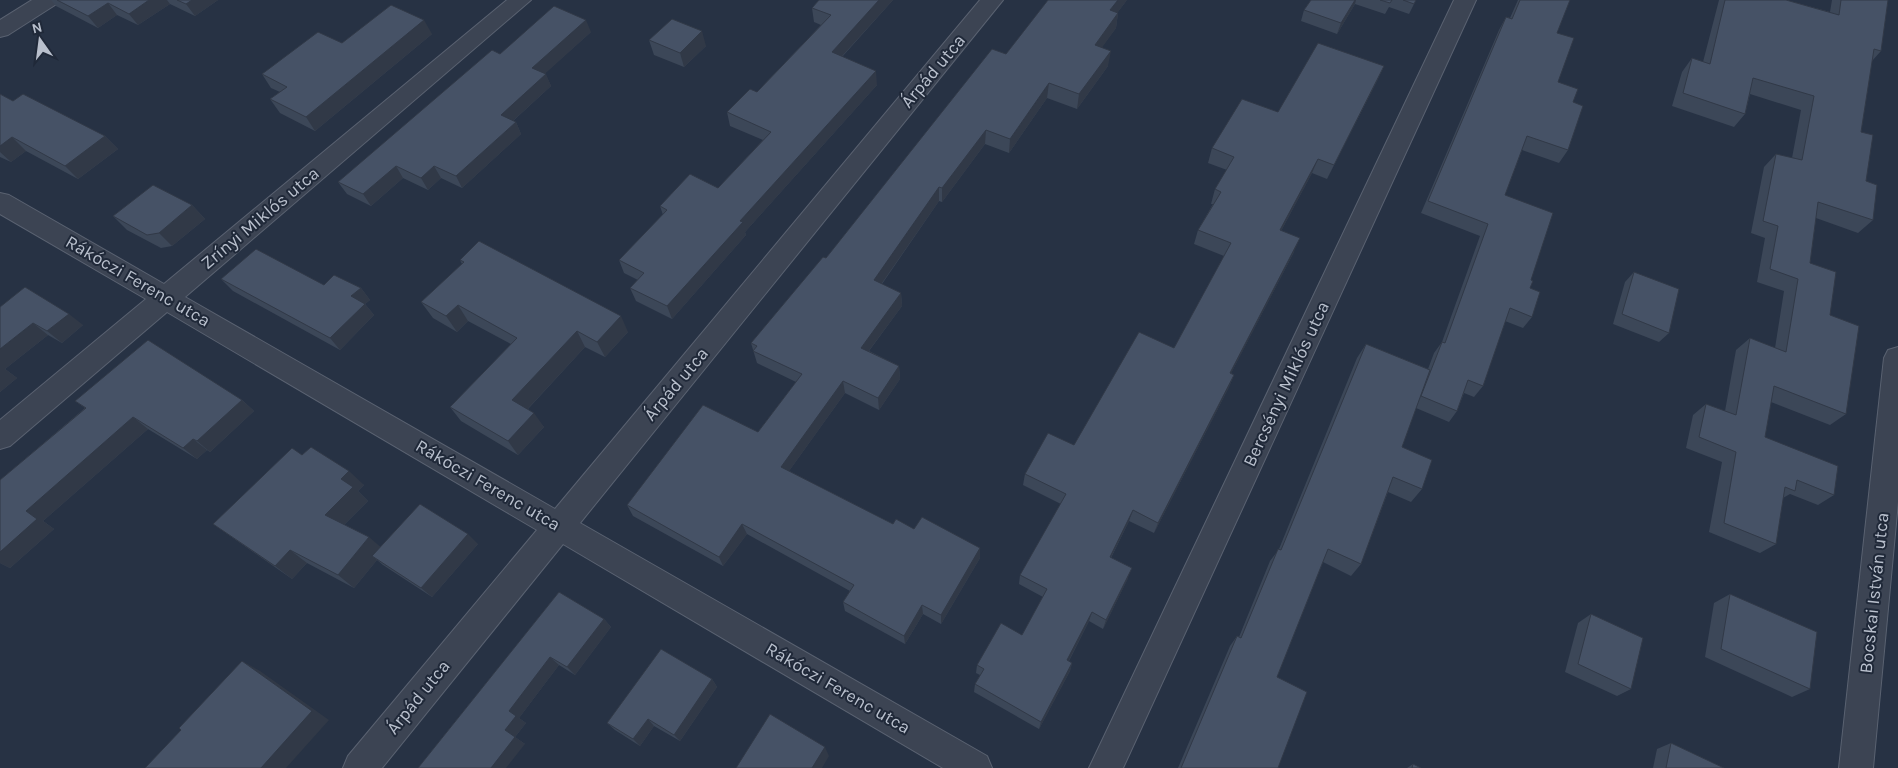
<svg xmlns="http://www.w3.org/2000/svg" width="1898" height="768" viewBox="0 0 1898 768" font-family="Karla,sans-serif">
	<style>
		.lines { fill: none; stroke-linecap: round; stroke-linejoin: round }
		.minor-casing { stroke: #5a6271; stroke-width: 2 }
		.minor { fill: #3c4453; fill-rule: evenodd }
		.wall { fill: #3c4758 }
		.shaded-wall { fill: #313947 }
		.building { fill: #465266; stroke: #313947 }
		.labels { text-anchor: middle; stroke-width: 4; stroke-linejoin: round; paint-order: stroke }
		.street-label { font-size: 18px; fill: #b9c0cd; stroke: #202939 }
	</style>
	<rect width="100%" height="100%" fill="#273244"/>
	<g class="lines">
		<g class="minor-casing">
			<g id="minor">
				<path d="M32 0H58L55 5 8 35 0 37V20Z"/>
				<path d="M507 0H531L185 297 555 509 980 0H1003L580 523 987 756 992 768H943L563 544 382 768H343L348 756 537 530 167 312 10 446 0 449V420L146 299 0 214V193L9 195 164 284Z"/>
				<path d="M1454 0H1476L1123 768H1089Z"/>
				<path d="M1898 347V502L1873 768H1839L1884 358 1888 350Z"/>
			</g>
		</g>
		<use href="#minor" class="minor"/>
	</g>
	<g class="wall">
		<path d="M51 0H218L195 16 170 4 138 25 117 15 98 28 56 6Z"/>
		<path d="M819 0H893L842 57 877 85 745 232 746 235 672 319 636 301 630 288 638 280 624 273 619 260 663 215 660 206 718 188 763 140 730 126 727 112 757 92 821 25 814 22 812 8Z"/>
		<path d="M1127 0 1117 13H1118L1116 28 1101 48 1108 66 1077 109 1047 98 1009 153 985 144 942 202 939 201 882 284 901 293 902 306 869 351 899 366 900 379 879 410 845 393 789 471 893 524 914 529 980 558 941 624 923 614 905 644 845 611 843 602 850 591 747 534 723 566 633 516 627 505 758 432 796 382 757 363 751 343 1006 54Z"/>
		<path d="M1311 0H1416L1409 14 1389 7 1385 14 1355 4 1337 34 1301 21 1304 10Z"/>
		<path d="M1518 0H1570L1557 33 1558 82 1573 102 1568 150 1559 163 1522 150 1505 195 1531 280 1530 288 1532 317 1523 328 1505 321 1483 386 1474 397 1464 393 1457 411 1449 422 1416 408 1402 447 1422 489 1411 502 1388 492 1361 564 1351 576 1323 562 1277 677 1278 768H1178L1230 646 1237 636 1239 637 1270 561 1279 549 1357 358 1366 344 1428 369 1434 353 1442 342 1480 236 1421 213 1499 30 1506 17 1510 18Z"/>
		<path d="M1719 0H1786L1830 12 1832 0H1888L1881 51 1872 61 1861 132 1866 181 1873 220 1858 233 1816 218 1810 263 1830 315 1846 414 1830 425 1771 402 1765 437 1834 495 1818 505 1790 494 1783 498 1776 544 1760 553 1709 532 1722 462 1686 448 1693 415 1706 404 1725 411 1736 350 1750 338 1775 348 1784 291 1757 282 1765 238 1751 233 1764 167 1776 154 1792 158 1801 110 1750 94 1745 114 1734 127 1672 106 1682 72 1692 58 1703 62Z"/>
		<path d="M591 32 545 73 551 86 513 121 516 122 521 134 462 188 441 178 428 190 403 178 371 206 347 194 338 182 500 54Z"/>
		<path d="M432 34 315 131 280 113 270 99 280 92 271 88 262 74 342 43Z"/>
		<path d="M649 40 706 46 684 67 654 55Z"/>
		<path d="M1384 66 1377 81 1327 179 1312 173 1281 231 1294 252 1231 373 1234 375 1229 387 1154 533 1129 521 1111 558 1128 578 1103 629 1089 621 1069 661 1072 663 1070 671 1039 729 974 692 975 684 980 675 976 673 977 665 1022 635 1043 597 1019 584 1020 575 1061 504 1023 485 1025 474 1074 445 1174 348 1224 256 1194 244 1198 230 1213 204H1211L1215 189 1227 170 1208 163 1212 148 1278 112Z"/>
		<path d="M0 94 13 101 105 136 118 149 78 179 26 151 11 162 0 157Z"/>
		<path d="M192 205 205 219 172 246 161 248 127 230 113 216Z"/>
		<path d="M460 260 628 332 605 357 585 347 528 409 544 427 518 455 461 421 450 407 511 344 468 321 457 332 433 318 421 302 462 264Z"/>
		<path d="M1634 272 1669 333 1659 342 1613 324 1625 282Z"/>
		<path d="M221 279 361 288 370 300 365 304 374 315 340 350 233 291Z"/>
		<path d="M0 307 83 325 62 343 48 335 5 369 17 378 0 392Z"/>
		<path d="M242 400 254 411 210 452 207 450 197 459 148 429 43 521 54 529 10 568 0 563V480L85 408 75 401Z"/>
		<path d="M302 455 364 485 358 491 368 501 344 525 380 547 478 544 432 597 383 565 377 560 354 588 307 563 292 579 213 524Z"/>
		<path d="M559 592 604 619 611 627 575 675 559 665 519 718 526 723 515 737 525 744 418 768Z"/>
		<path d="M1730 594 1810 689 1792 697 1705 657 1714 603Z"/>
		<path d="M1591 614 1631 689 1617 696 1565 672 1578 623Z"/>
		<path d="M712 679 717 687 680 741 654 726 640 746 615 730 607 723Z"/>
		<path d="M1671 743 1724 768H1653L1657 749Z"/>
		<path d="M1413 764 1421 768H1407Z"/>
	</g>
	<g class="shaded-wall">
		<path d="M149 0H167L170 4 138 25 129 14Z"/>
		<path d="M192 0H218L195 16 186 4Z"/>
		<path d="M879 0H893L833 66 832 52Z"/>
		<path d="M1118 0H1127L1108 25 1110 10Z"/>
		<path d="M1355 0H1356L1355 4 1337 34 1341 23Z"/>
		<path d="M108 3 117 15 98 28 88 16Z"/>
		<path d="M1118 13 1116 28 1093 60 1095 45Z"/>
		<path d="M424 20 432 34 315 131 306 117Z"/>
		<path d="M586 20 591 32 538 80 532 68Z"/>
		<path d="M702 31 706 46 684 67 680 53Z"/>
		<path d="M1111 51 1108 66 1077 109 1079 94Z"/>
		<path d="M1384 66 1377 81 1327 179 1334 165Z"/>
		<path d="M876 71 877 85 745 232 746 235 672 319 667 306 740 221Z"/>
		<path d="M546 74 551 86 506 127 501 115Z"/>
		<path d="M1049 83 1047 98 1009 153 1010 139Z"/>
		<path d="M516 122 521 134 462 188 456 176Z"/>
		<path d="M986 130 985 144 942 202V188Z"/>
		<path d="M105 136 118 149 78 179 65 166Z"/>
		<path d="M12 137 26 151 11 162 0 152V146Z"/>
		<path d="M1318 159 1312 173 1274 244 1280 230Z"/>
		<path d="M396 166 403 178 371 206 363 194Z"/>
		<path d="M434 166 441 178 428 190 421 178Z"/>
		<path d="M939 187V201L875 293 874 280Z"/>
		<path d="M192 205 205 219 172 246 159 233Z"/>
		<path d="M1300 238 1294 252 1225 385 1230 373Z"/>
		<path d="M361 288 370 300 365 304 374 315 340 350 330 338 351 296Z"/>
		<path d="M901 293 902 306 862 360 861 348Z"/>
		<path d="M458 305 468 321 457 332 446 316Z"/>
		<path d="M69 314 83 325 62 343 47 331Z"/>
		<path d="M621 316 628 332 605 357 597 342Z"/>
		<path d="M33 323 48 335 5 369 17 378 0 392V349Z"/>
		<path d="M577 331 585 347 522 415 512 400Z"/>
		<path d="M899 366 900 379 879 410 878 398Z"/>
		<path d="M1234 375 1229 387 1154 533 1158 523Z"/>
		<path d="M843 381 845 393 784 478 781 467Z"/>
		<path d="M242 400 254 411 210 452 197 441Z"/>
		<path d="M534 413 544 427 518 455 508 441Z"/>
		<path d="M133 417 148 429 43 521 54 529 10 568 0 563V552L26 511Z"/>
		<path d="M193 439 207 450 197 459 183 448Z"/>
		<path d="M349 471 364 485 358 491 368 501 341 528 325 515 341 479Z"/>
		<path d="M1133 510 1129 521 1106 567 1110 557Z"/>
		<path d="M742 524 747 534 723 566 719 557Z"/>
		<path d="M468 534 478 544 432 597 421 588Z"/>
		<path d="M369 537 384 550 372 556 377 560 354 588 338 575Z"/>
		<path d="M980 548V558L941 624V615Z"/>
		<path d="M290 550 307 563 292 579 275 566Z"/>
		<path d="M1132 568 1128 578 1103 629 1106 620Z"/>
		<path d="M922 605 923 614 905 644 904 636Z"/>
		<path d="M1092 612 1089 621 1065 668 1067 660Z"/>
		<path d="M604 619 611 627 575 675 567 667Z"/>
		<path d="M550 657 559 665 519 718 526 723 515 737 525 744 506 768H491L505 730 509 711Z"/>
		<path d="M242 661 260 671 329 720 286 768H261Z"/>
		<path d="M1072 663 1070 671 1039 729 1041 722Z"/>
		<path d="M712 679 717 687 680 741 674 735Z"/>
		<path d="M648 719 654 726 640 746 633 739Z"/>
		<path d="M825 747 829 756 822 768H812Z"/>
	</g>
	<g class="building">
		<path d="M57 0H149L129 14 108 3 88 16Z"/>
		<path d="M177 0H192L186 4Z"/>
		<path d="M819 0H879L832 52 876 71 740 221 743 222 667 306 630 288 644 273 619 260 667 210 660 206 690 174 718 188 771 132 727 112 750 89 757 92 831 15 812 8Z"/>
		<path d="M1048 0H1118L1110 10 1118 13 1095 45 1111 51 1079 94 1049 83 1010 139 986 130 942 188 939 187 874 280 901 293 861 348 899 366 878 398 843 381 781 467 893 524 896 519 914 529 922 517 980 548 941 615 922 605 904 636 843 602 854 585 742 524 719 557 627 505 703 405 758 432 802 374 753 351 757 346 751 343 823 257 826 258 992 49 1006 54Z"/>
		<path d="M1311 0H1355L1341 23 1304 10Z"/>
		<path d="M1380 0H1392L1390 3Z"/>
		<path d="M1403 0H1416L1414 4Z"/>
		<path d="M1520 0H1570L1557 33 1574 38 1558 82 1578 89 1573 102 1583 106 1568 150 1527 136 1505 195 1553 213 1531 280 1533 281 1530 288 1540 292 1532 317 1510 308 1483 386 1468 380 1457 411 1421 396 1442 342 1445 343 1488 224 1428 201 1506 17 1512 19Z"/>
		<path d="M1725 0H1786L1839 15 1841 0H1888L1881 51 1874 49 1861 132 1873 135 1866 181 1877 185 1873 220 1818 202 1810 263 1836 272 1830 315 1859 326 1846 414 1774 386 1765 437 1838 466 1834 495 1797 480 1795 491 1785 487 1776 544 1724 523 1736 452 1699 437 1706 404 1736 415 1750 338 1786 352 1798 279 1770 269 1778 226 1763 221 1776 154 1802 160 1814 96 1753 78 1745 114 1683 93 1692 58 1710 64Z"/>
		<path d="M391 5 424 20 306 117 270 99 287 87 262 74 318 32 342 43Z"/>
		<path d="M554 6 586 20 532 68 546 74 501 115 516 122 456 176 434 166 421 178 396 166 363 194 338 182 492 50 500 54Z"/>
		<path d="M672 19 702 31 680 53 649 40Z"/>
		<path d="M1318 43 1384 66 1334 165 1318 159 1280 230 1300 238 1230 373 1234 375 1158 523 1133 510 1110 557 1132 568 1106 620 1092 612 1067 660 1072 663 1041 722 975 684 984 669 977 665 1001 623 1022 635 1047 589 1020 575 1066 494 1025 474 1048 433 1074 445 1139 332 1174 348 1231 243 1198 230 1221 192 1215 189 1234 157 1212 148 1242 99 1278 112Z"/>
		<path d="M0 94 13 101 23 94 105 136 65 166 12 137 0 146Z"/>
		<path d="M153 185 192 205 159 233 147 235 113 216Z"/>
		<path d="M479 241 621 316 597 342 577 331 512 400 534 413 508 441 450 407 517 338 458 305 446 316 421 302 464 262 460 260Z"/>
		<path d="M256 249 324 285 334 275 361 288 351 296 365 304 330 338 221 279Z"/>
		<path d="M1634 272 1679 289 1669 333 1622 314Z"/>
		<path d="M25 287 69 314 47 331 33 323 0 349V307Z"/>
		<path d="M148 340 242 400 197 441 193 439 183 448 133 417 26 511 37 519 0 552V480L86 408 75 401Z"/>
		<path d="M1366 344 1430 370 1402 447 1432 460 1422 489 1393 477 1361 564 1328 549 1277 677 1307 692 1278 768H1181L1237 636 1241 638 1278 549 1281 550Z"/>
		<path d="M311 447 349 471 341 479 353 487 325 515 369 537 338 575 290 550 275 566 213 524 292 448 302 455Z"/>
		<path d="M420 504 468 534 421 588 372 556Z"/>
		<path d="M559 592 604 619 567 667 550 657 509 711 516 716 505 730 515 737 491 768H418Z"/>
		<path d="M1730 594 1817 632 1810 689 1721 649Z"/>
		<path d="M1591 614 1643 638 1631 689 1578 664Z"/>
		<path d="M661 649 712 679 674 735 648 719 633 739 607 723Z"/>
		<path d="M242 661 312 711 261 768H145L181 730 179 728Z"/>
		<path d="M770 714 825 747 812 768H736Z"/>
		<path d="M1671 743 1724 768H1666Z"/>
		<path d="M1413 764 1421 768H1412Z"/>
	</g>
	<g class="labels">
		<g class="street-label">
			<text transform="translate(933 71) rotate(-50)" y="6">Árpád utca</text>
			<text transform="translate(260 218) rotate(-40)" y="6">Zrínyi Miklós utca</text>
			<text transform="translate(138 281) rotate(30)" y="6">Rákóczi Ferenc utca</text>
			<text transform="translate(676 384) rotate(-50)" y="6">Árpád utca</text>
			<text transform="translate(1286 384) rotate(-65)" y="6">Bercsényi Miklós utca</text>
			<text transform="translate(488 485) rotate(30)" y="6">Rákóczi Ferenc utca</text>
			<text transform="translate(1874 593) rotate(-84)" y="6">Bocskai István utca</text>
			<text transform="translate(838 688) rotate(30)" y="6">Rákóczi Ferenc utca</text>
			<text transform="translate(418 697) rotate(-51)" y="6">Árpád utca</text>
		</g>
	</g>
	<g transform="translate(40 40) rotate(346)" stroke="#202939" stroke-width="4" paint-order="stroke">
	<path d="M0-4L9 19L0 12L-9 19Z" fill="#b9c0cd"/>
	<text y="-8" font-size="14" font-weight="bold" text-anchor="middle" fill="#b9c0cd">N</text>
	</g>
</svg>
